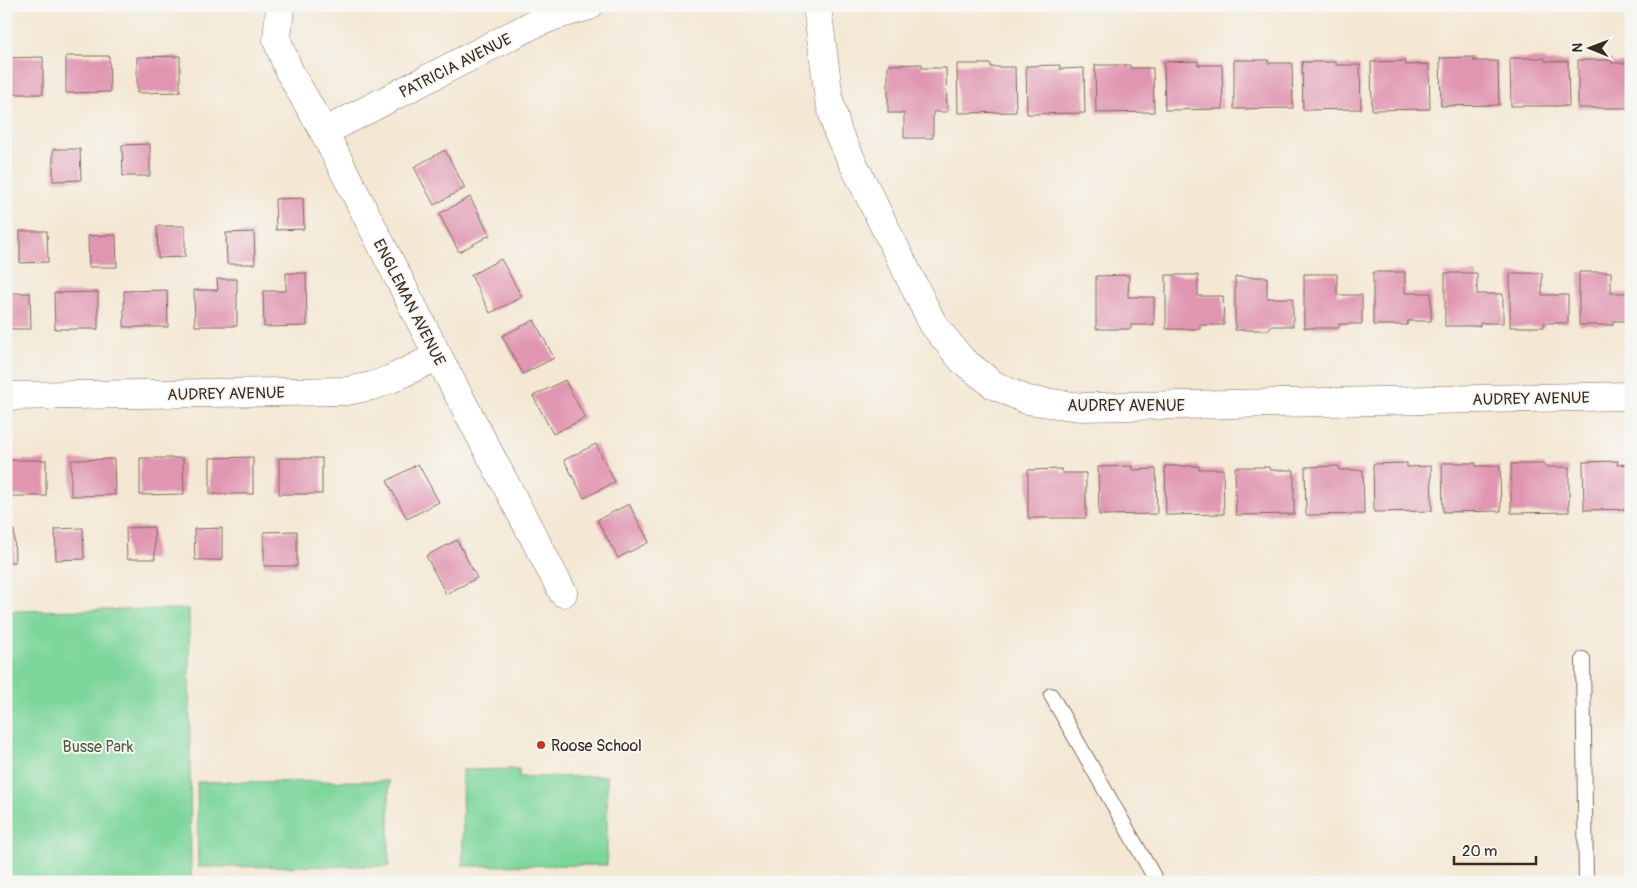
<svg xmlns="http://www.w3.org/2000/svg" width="1637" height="888" viewBox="0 0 1637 888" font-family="Pangolin,sans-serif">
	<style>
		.green { fill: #7cd59a; stroke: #5c805c }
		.building { fill: #e095b1 }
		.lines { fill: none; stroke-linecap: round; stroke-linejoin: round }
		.lane-casing { stroke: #7c6c5d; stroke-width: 16 }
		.street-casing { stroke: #7c6c5d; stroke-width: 29 }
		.lane { stroke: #fff; stroke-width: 14 }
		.street { stroke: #fff; stroke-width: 28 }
		.poi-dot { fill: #c8321e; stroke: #f6f6f2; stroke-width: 2 }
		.labels { text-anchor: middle; stroke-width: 4; stroke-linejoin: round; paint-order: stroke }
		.street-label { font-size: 16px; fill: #3b2a1e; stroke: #f6f6f2 }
		.poi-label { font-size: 16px; fill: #3b2a1e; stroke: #f6f6f2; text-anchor: start }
		.park-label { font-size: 16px; fill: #4e5d43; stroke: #f6f6f2 }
	</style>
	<rect width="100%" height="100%" fill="#f6f6f2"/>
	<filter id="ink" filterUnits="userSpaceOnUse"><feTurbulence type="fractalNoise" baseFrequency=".02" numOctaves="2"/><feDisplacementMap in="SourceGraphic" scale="10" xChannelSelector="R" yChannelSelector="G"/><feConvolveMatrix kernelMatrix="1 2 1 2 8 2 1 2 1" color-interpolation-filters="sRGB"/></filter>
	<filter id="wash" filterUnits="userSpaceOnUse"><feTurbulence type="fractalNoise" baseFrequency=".0096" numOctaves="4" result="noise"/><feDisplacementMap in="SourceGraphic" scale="20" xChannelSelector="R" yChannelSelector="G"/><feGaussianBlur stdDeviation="1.12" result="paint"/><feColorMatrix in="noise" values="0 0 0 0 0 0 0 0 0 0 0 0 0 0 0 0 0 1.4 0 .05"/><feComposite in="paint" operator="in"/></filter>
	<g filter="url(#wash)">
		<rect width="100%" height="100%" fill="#f4e7d3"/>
		<g class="green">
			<path d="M189 609 191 882H6V611Z"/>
			<path d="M519 769V777L607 776V865L463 866 462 770Z"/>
			<path d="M389 781V866L198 867 197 782Z"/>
		</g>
		<g id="blocks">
			<g class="building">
				<path d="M66 56H109L110 92 66 93Z"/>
				<path d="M180 56V92L137 93V57Z"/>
				<path d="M43 57V94H6V58Z"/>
				<path d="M1474 57V61H1498L1499 105 1441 106 1440 58Z"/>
				<path d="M1510 58H1545V61H1568L1569 106H1511Z"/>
				<path d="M1234 60H1268V63H1292L1293 108 1234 109Z"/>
				<path d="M1578 60H1612V63H1631V108H1578Z"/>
				<path d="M1198 61V65H1222L1223 109 1165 110 1164 62Z"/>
				<path d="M1405 61 1406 65 1429 64 1430 109 1372 110 1371 62Z"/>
				<path d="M1302 62H1336V65H1360L1361 109 1303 110Z"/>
				<path d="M922 64V68H946L947 112H933V138H904V113H888V65Z"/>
				<path d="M957 64H991V67H1015L1016 112 958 113Z"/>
				<path d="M1060 65V69L1084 68 1085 113 1027 114 1026 66Z"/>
				<path d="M1095 65H1130V68H1153L1154 112 1096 113Z"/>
				<path d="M6 139H11L12 170 6 171Z"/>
				<path d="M150 144V176H123L122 145Z"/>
				<path d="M53 149H80L81 180 53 181Z"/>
				<path d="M445 150 465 188 434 205 414 167Z"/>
				<path d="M470 197 490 235 459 252 439 214Z"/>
				<path d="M303 198 304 229 276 230 275 199Z"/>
				<path d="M157 226H185V257L158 258Z"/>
				<path d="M20 231H47L48 262 20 263Z"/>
				<path d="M254 232 255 264H227L226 233Z"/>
				<path d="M116 235 117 267H89L88 236Z"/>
				<path d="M501 259 522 297 490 313 471 275Z"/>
				<path d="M1373 272H1405V293H1431V321H1408L1407 325H1373Z"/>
				<path d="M1579 272H1611V293H1631V321H1613V325H1579Z"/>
				<path d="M286 273H306L307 326 264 327 263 291H286Z"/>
				<path d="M1445 273H1477V294H1503V323H1480V326H1445Z"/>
				<path d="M1510 273H1542V295H1568V323H1544V327H1510Z"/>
				<path d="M1304 274H1337V295H1362V324H1339V328H1304Z"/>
				<path d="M1129 275 1128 297H1154V325H1131V329H1096V276Z"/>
				<path d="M1166 275H1198V296H1223L1224 325H1200V329H1166Z"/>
				<path d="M1235 277H1267V298H1293V326H1270L1269 330H1235Z"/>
				<path d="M217 279H237V326H195L194 290H218Z"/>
				<path d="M167 290 168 327H124V291Z"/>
				<path d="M98 292V329H55L54 293Z"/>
				<path d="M6 293H30L31 329H6Z"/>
				<path d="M534 320 554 358 523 374 502 336Z"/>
				<path d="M565 380 585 418 553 434 533 396Z"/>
				<path d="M596 444 615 482 584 498 564 460Z"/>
				<path d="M253 457V494H210V458Z"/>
				<path d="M140 458H183L184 494 140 495Z"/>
				<rect x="279" y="458" width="43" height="36"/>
				<path d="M114 459 115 495 71 496V460Z"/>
				<rect x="6" y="460" width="40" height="36"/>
				<path d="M1618 461 1617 465 1631 464V509L1584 510 1583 462Z"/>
				<path d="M1407 463V467L1431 466 1432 511 1374 512 1373 464Z"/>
				<path d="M1442 463H1476V466H1500L1501 511 1443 512Z"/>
				<path d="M418 464 439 502 407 519 387 481Z"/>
				<path d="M1511 464H1545V467H1569V512L1511 513Z"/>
				<path d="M1132 466V470L1156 469 1157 514 1099 515 1098 467Z"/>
				<path d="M1165 466H1199V469H1223L1224 514 1166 515Z"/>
				<path d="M1339 466V470H1363L1364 514 1306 515 1305 467Z"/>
				<path d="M1235 467H1269L1270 470H1294V514L1236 515Z"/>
				<path d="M1061 469 1062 473H1086V518H1028V470Z"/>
				<path d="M629 504 649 542 618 558 597 520Z"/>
				<path d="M154 527 155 559H127L126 528Z"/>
				<path d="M83 528 84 559 56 560 55 529Z"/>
				<path d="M222 528V560H195L194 529Z"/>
				<path d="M6 530H14L15 562H6Z"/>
				<path d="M297 531V566H264V532Z"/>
				<path d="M457 540 477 578 446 594 426 556Z"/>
			</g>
		</g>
	</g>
	<g filter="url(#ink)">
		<use href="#blocks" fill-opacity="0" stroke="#7c6c5d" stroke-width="1"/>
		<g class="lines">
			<g class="lane-casing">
				<g id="lane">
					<path d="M1583 659 1586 882"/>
					<path d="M1051 695 1157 882"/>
				</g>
			</g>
			<g class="street-casing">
				<g id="street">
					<path d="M280 6 277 40 289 71 324 132 438 356 563 593"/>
					<path d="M817 6 829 99 838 133 933 324 962 360 994 385 1027 400 1081 407 1631 396"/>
					<path d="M324 132 532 25 554 16 589 6"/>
					<path d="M6 396 347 391 372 386 391 379 438 356"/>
				</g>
			</g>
			<use href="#lane" class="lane"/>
			<use href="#street" class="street"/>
		</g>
	</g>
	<circle class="poi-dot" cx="541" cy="745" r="5"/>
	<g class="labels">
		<g class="street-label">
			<text transform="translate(455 65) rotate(-27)" y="6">PATRICIA AVENUE</text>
			<text transform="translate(410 302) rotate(63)" y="6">ENGLEMAN AVENUE</text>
			<text transform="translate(226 393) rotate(-1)" y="6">AUDREY AVENUE</text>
			<text transform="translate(1531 398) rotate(-1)" y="6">AUDREY AVENUE</text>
			<text x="1126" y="411">AUDREY AVENUE</text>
		</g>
		<g class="poi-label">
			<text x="551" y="751">Roose School</text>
		</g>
		<g class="park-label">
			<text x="98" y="752">Busse Park</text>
		</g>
	</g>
	<rect width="1637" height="888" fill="none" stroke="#f6f6f2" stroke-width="25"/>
	<g transform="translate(1590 48) rotate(271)" stroke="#f6f6f2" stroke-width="4" paint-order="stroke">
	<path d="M0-4L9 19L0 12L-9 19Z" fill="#3b2a1e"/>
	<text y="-8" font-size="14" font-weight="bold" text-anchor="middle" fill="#3b2a1e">N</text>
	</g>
	<path d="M1454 856v8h82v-8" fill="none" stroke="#3b2a1e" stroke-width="2.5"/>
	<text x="1462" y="856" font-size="15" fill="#3b2a1e" stroke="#f6f6f2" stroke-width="4" paint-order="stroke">20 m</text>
</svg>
